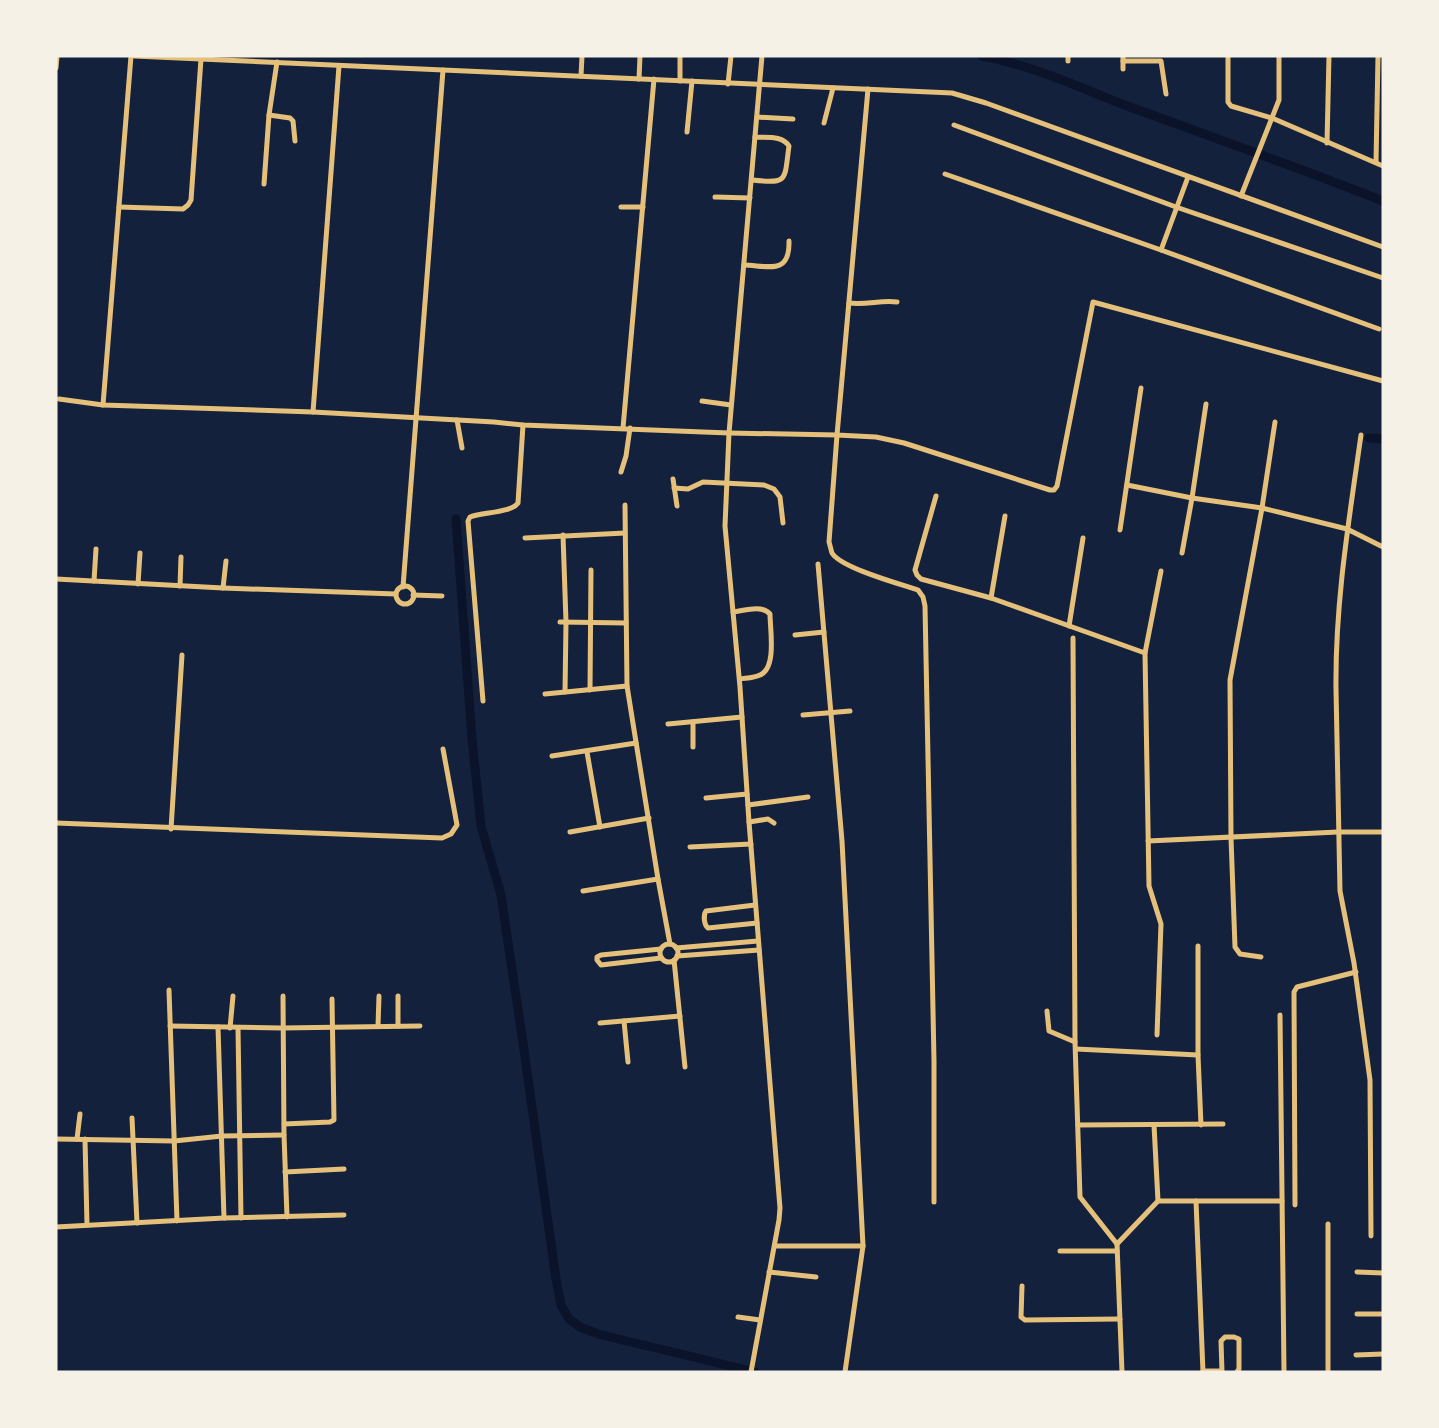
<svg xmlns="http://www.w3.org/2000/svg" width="1439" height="1428" viewBox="0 0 1439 1428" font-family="Literata,serif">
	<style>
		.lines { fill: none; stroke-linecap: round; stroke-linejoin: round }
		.canal { stroke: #0b132b; stroke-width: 9 }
		.minor { stroke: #e5c07b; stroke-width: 5 }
	</style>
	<rect width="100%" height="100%" fill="#14213d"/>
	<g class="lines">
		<g class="canal">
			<path d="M982 56C1031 65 1076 86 1122 104 1209 136 1297 167 1383 201"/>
			<path d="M1369 438 1383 439"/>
			<path d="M456 519 472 739 481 826 501 895 523 1043 556 1279 561 1305 569 1319 580 1327 598 1334 755 1372"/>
		</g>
		<g class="minor">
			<path d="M134 56 952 93 986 103 1383 247"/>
			<path d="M1068 56V61"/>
			<path d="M1123 56V69"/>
			<path d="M1228 56V102L1231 106 1272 118 1383 166"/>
			<path d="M1123 61H1161L1166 94"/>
			<path d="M56 68 57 56"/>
			<path d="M581 76 582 56"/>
			<path d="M639 79 640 56"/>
			<path d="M680 81V56"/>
			<path d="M728 84 731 56"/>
			<path d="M868 89 837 435 876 437 904 443 1050 490H1054L1057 486 1093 302 1383 381"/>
			<path d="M269 115 290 118 293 121 295 141"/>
			<path d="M757 117 793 119"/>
			<path d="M824 123 833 88"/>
			<path d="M954 125 1176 207 1383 278"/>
			<path d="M687 132 692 81"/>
			<path d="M1327 143 1329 56"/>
			<path d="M1376 162 1378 56"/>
			<path d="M945 174 1161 250"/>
			<path d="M1188 177 1161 250 1379 329"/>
			<path d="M752 180C789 184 784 181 789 146 782 135 767 138 755 137"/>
			<path d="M264 184 269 115 277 62"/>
			<path d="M1241 196 1279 100V56"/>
			<path d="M715 197 750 198"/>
			<path d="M119 207 183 209 188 205 191 200 201 59"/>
			<path d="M621 207H643"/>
			<path d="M744 265C769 266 790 275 789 241"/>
			<path d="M849 303C867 305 881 300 897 302"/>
			<path d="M59 399 103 405 313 412 494 422 523 425 729 433 837 435 829 542C830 545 831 550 832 553 841 568 900 584 918 590L923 597 925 606 934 1061V1202"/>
			<path d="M702 401 731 405"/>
			<path d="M103 405 131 56"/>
			<path d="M313 412 339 66"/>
			<path d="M457 420 462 448"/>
			<path d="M623 428 654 79"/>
			<path d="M1361 435C1349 520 1335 603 1336 689L1340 891 1354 963 1370 1080 1371 1236"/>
			<path d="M621 472 626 456 630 428"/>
			<path d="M673 479 677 506"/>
			<path d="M1127 485 1192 498 1262 508 1347 529 1383 547"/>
			<path d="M674 488 688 489 703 482 764 485 774 489 780 497 783 523"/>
			<path d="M936 496 915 570 917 575 921 579 991 598 1145 653"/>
			<path d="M625 505 627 686 658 879 670 944"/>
			<path d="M1120 530 1141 388"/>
			<path d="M563 535 566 622 565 692"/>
			<path d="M525 538 625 533"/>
			<path d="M1182 553 1192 498 1206 404"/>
			<path d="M818 564 842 841 863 1246 845 1372"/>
			<path d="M56 579 223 588 396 594"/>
			<path d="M94 581 96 549"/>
			<path d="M138 584 140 553"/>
			<path d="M180 586 181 557"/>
			<circle cx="405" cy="595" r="9"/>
			<path d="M403 587 443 70"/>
			<path d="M223 588 226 561"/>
			<path d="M413 595 442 596"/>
			<path d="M991 598 1005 516"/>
			<path d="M733 612C744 611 761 604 770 614 770 629 777 668 760 675 754 678 746 678 740 679"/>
			<path d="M560 622 626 623"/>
			<path d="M1069 626 1083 538"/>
			<path d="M795 635 824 632"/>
			<path d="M1073 638 1075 1042 1080 1197 1117 1244 1122 1372"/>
			<path d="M590 690 591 570"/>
			<path d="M545 694 627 686"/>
			<path d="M483 701 468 521 470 517C483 512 511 513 518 503L523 425"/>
			<path d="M803 715 850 711"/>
			<path d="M693 722V747"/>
			<path d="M668 724 742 717"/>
			<path d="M587 752 600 827"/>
			<path d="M552 756 636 743"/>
			<path d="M706 798 747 794"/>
			<path d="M748 805 808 797"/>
			<path d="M749 822 768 819 774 823"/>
			<path d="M56 823 442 838 451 834 457 825 443 749"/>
			<path d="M171 829 182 655"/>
			<path d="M570 832 649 818"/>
			<path d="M1148 841 1338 832H1383"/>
			<path d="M690 847 751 844"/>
			<path d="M583 891 658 879"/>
			<path d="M755 905 706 911C703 915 704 925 708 928L757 923"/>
			<circle cx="669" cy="953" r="9"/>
			<path d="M1198 946V1055L1201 1125"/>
			<path d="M676 948 758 941"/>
			<path d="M661 949 601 955 597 957V960L601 965 661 958"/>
			<path d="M677 956 759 950"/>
			<path d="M1261 957 1240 954 1235 947 1231 838 1230 680 1262 508 1275 422"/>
			<path d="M674 960 685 1067"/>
			<path d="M169 990 177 1221"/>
			<path d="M283 996 284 1135 287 1217"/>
			<path d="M398 996V1026"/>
			<path d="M1047 1011 1049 1031 1075 1042"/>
			<path d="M1280 1015 1284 1372"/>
			<path d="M624 1021 628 1062"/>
			<path d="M600 1023 680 1016"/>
			<path d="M170 1026 282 1028 420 1026"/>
			<path d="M378 1026 379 996"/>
			<path d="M218 1027 224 1218"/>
			<path d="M230 1028 233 996"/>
			<path d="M238 1028 241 1218"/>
			<path d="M1157 1035 1161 924 1149 886 1145 653 1161 571"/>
			<path d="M1076 1049 1198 1055"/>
			<path d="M132 1118 137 1223"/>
			<path d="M284 1124 330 1122 334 1120 332 999"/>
			<path d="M1078 1125 1223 1124"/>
			<path d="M1154 1125 1158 1201"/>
			<path d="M56 1139 174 1141 222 1136 284 1135"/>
			<path d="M77 1139 80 1114"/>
			<path d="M85 1139 87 1225"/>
			<path d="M285 1172 344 1169"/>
			<path d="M1196 1201 1203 1372"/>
			<path d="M1295 1205 1294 992 1297 987 1356 972"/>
			<path d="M1328 1224V1372"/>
			<path d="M56 1227 224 1218 344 1215"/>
			<path d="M1117 1244 1158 1201H1282"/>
			<path d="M775 1246H863"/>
			<path d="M1060 1251H1117"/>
			<path d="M769 1272 816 1277"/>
			<path d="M1357 1272 1383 1273"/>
			<path d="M1022 1286 1021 1317 1025 1320 1120 1319"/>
			<path d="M1357 1314H1383"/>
			<path d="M738 1317 760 1320"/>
			<path d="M1356 1355 1383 1354"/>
			<path d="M1203 1371H1221"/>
			<path d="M751 1372 779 1220 780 1208 749 822 740 687 725 526 729 433 762 56"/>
			<path d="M1222 1372 1221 1341 1225 1337H1234L1239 1339V1369L1237 1372"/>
		</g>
	</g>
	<rect width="1439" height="1428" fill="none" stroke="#f6f1e7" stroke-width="115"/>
</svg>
